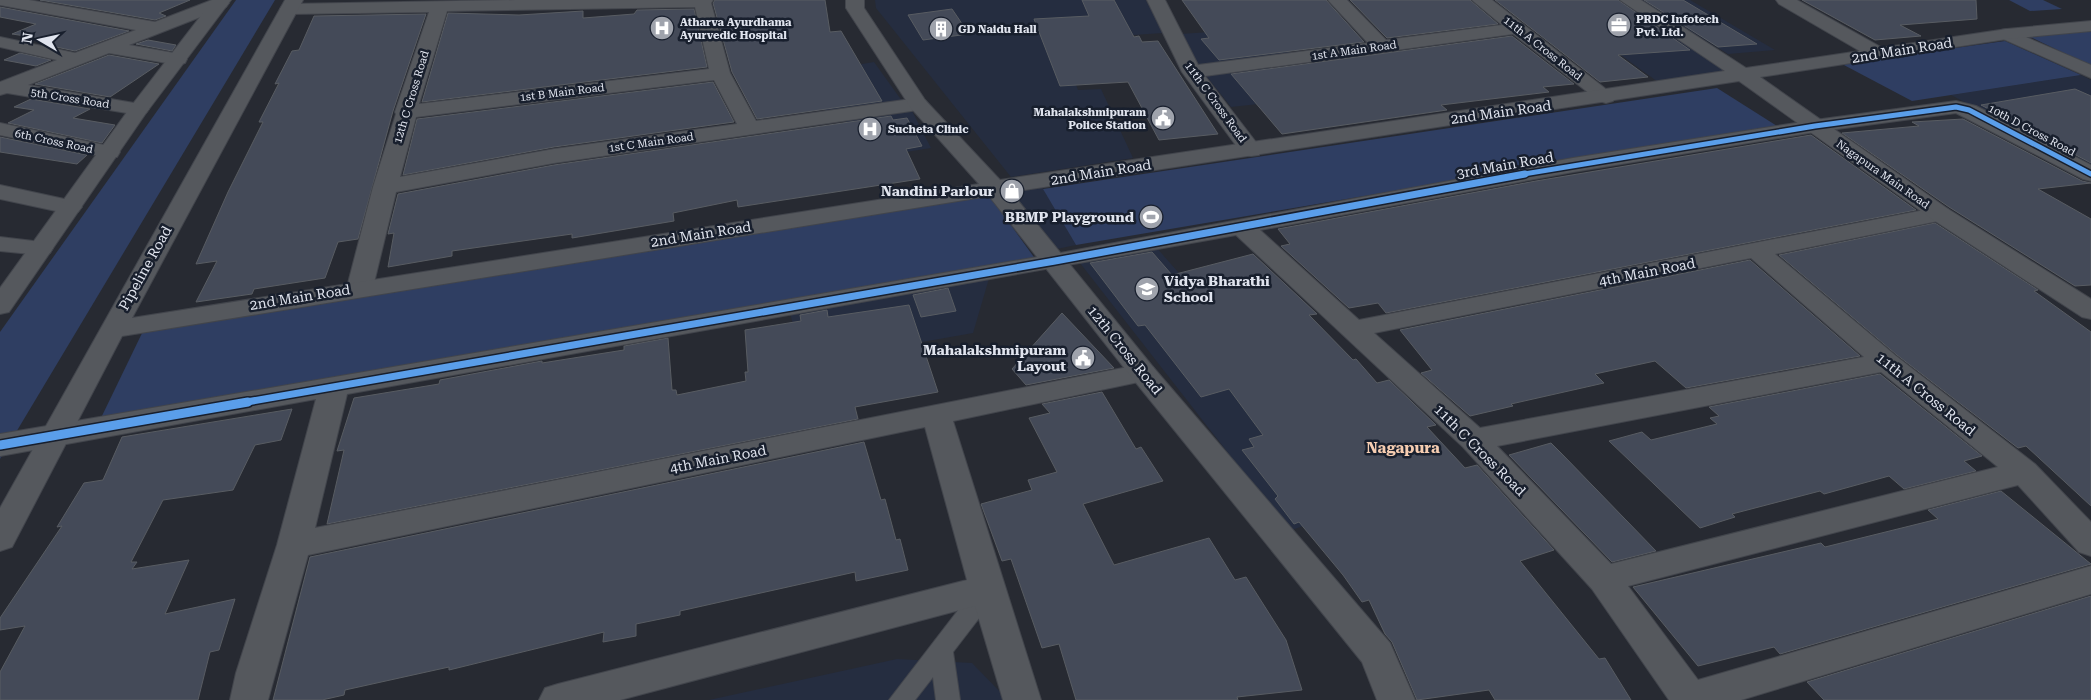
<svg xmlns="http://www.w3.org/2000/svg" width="2091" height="700" viewBox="0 0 2091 700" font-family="'Roboto Serif',serif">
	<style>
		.built { fill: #252d40 }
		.green { fill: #2f3e62 }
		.building { fill: #444a58; stroke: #585c62 }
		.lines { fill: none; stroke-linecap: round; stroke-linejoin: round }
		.lane-casing { stroke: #42454c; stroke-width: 2 }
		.street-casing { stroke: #42454c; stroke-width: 2 }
		.secondary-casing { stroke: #42454c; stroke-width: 2 }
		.lane { fill: #55585d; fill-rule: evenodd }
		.street { fill: #55585d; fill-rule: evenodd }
		.secondary { fill: #55585d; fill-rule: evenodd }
		.cycleway-far2-casing { stroke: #181f2d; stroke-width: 8 }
		.cycleway-far1-casing { stroke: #181f2d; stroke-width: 10 }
		.cycleway-casing { stroke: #181f2d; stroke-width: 12 }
		.cycleway-far2 { stroke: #5a9eea; stroke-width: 5 }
		.cycleway-far1 { stroke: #5a9eea; stroke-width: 7 }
		.cycleway { stroke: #5a9eea; stroke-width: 9 }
		.labels { text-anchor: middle; stroke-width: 5; stroke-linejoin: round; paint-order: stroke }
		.far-poi-label { font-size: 11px; font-weight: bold; fill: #e0e4ee; stroke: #181f2d; text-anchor: start }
		.far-street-label { font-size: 11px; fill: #e0e4ee; stroke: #181f2d }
		.street-label { font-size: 14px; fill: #e0e4ee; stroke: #181f2d }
		.poi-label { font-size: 14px; font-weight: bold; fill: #e0e4ee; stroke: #181f2d; text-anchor: end }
		.neighbourhood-label { font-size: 15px; font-weight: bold; fill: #f6cdb1; stroke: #181f2d }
	</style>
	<rect width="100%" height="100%" fill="#272a32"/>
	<g class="built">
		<path d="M875 0H1146L1163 33 1059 40 1078 90 1101 89 1133 158 1011 177 876 8Z"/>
		<path d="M1545 0H1619L1731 72 1658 82Z"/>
		<path d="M1640 0H1690L1775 50 1728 54Z"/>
		<path d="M1270 28 1291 54 1198 66 1180 34Z"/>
		<path d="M874 62 902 101 826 112 802 74Z"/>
		<path d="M1266 65 1296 100 1231 107 1203 72Z"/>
		<path d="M2081 75 2091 80V167L1951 95Z"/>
		<path d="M912 111 931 148 862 159 846 121Z"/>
		<path d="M1041 185 1076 245 1052 250 1005 190Z"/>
		<path d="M1155 246 1217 316 1387 496 1289 531 1080 263Z"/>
		<path d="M990 275 973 333 803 363 790 313Z"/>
		<path d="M897 659 972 663 1008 700H709Z"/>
	</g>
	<g class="green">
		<path d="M236 0H275L0 459V332Z"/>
		<path d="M2009 0H2043L2062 9 2030 11Z"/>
		<path d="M2091 29V66L2026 35Z"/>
		<path d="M2005 41 2081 75 1912 101 1842 64Z"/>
		<path d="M1717 88 1777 126 1076 245 1043 189Z"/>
		<path d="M990 196 1036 260 100 420 145 327Z"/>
	</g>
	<g class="building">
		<path d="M40 0H190L159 13 166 16 155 20Z"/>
		<path d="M715 0H825L830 32 841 31 882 101 757 119 732 72 713 3Z"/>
		<path d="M1082 0H1114L1134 37 1139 36 1142 42 1158 41 1218 134 1159 140 1128 82 1060 86 1034 19 1089 16Z"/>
		<path d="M1182 0H1326L1364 42 1219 60 1201 39 1209 38Z"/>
		<path d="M1350 0H1470L1498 24 1387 38Z"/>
		<path d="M1495 0H1618L1690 50 1618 55 1648 77 1600 82Z"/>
		<path d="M1644 0H1683L1757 44 1718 47Z"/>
		<path d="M1802 0H1976L1977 19 1900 25 1921 36 1875 40Z"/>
		<path d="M0 7 129 31 75 51 42 44 52 40 12 34 36 24 0 17Z"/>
		<path d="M694 9 707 67 422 102 448 13 519 15 583 11V18L634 14 637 10Z"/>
		<path d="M952 9 969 34 923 40 908 15Z"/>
		<path d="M426 14 393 111 358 239 338 242 325 278 254 289 252 294 196 302 217 261 196 264 228 192 263 122H259L279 83 275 84 292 51 299 50 314 16Z"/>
		<path d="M1512 36 1574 84 1543 87 1549 92 1441 105 1447 110 1282 134 1231 74Z"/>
		<path d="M148 40 176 45 172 51 136 44Z"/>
		<path d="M20 53 51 60 36 66 4 60Z"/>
		<path d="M109 55 159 64 110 97 35 84Z"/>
		<path d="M713 82 734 122 554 147 403 175 417 119Z"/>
		<path d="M2075 89 2091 96V163L1981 105Z"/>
		<path d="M31 99 90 109 73 118 115 125 102 143 8 123 34 110 14 107Z"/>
		<path d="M891 116 893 120 907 118 922 146 906 149 920 179 738 207 737 200 673 213 674 221 572 238V234L452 251V256L388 267 394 233 388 234 398 194 554 165Z"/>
		<path d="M1963 119 2082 181 2091 183 2038 189 2091 219V285L2075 286 1949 207 1842 133 1919 126 1912 122Z"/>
		<path d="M1811 135 1916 210 1386 313 1378 303 1349 308 1281 246 1290 244 1278 229 1536 181Z"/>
		<path d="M0 137 87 155 77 164 0 152Z"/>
		<path d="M1935 223 2038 290 2034 291 2091 332V506L2026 446 2018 448 1897 355 1779 255Z"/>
		<path d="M1152 252 1172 275 1253 254 1317 314 1309 315 1353 360 1356 359 1377 383 1389 380 1436 425 1427 427 1465 468 1477 465 1554 550 1520 561 1599 659 1605 658 1631 700H1495L1489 690 1417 700 1392 642 1385 634 1369 600 1362 602 1343 575 1299 522 1294 524 1275 499 1278 496 1242 450 1254 447 1249 439 1263 435 1229 389 1201 397 1145 325 1138 326 1090 263Z"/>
		<path d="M1750 260 1860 356 1686 388 1655 361 1595 374 1604 383 1511 404 1513 406 1470 416 1421 373 1432 370 1400 330Z"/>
		<path d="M948 288 956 311 921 317 913 295Z"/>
		<path d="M909 305 938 392 855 407 858 419 327 524 344 450 337 451 354 398 439 384 440 380 542 361V363L624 350V346L668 338 672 390H676L677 395 746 381 745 372H748L745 330 801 321 800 315 827 310 828 317Z"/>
		<path d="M1062 313 1114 368 1026 385 1012 369Z"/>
		<path d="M1880 374 1982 456 1964 461 1976 471 1904 489 1889 476 1824 494 1820 491 1732 514 1735 517 1700 528 1609 441 1642 432 1651 440 1717 424 1710 418 1719 416 1709 407Z"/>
		<path d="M1102 392 1136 449 1141 447 1163 481 1083 504 1114 565 1209 538 1235 580 1246 577 1286 640 1302 690 1237 697 1238 700H1076L1059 644 1042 648 1011 559 1002 561 981 504 1032 490 1028 480 1057 472 1029 418 1050 413 1042 404Z"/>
		<path d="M292 409 281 440 255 445 233 490 163 500 131 562H137L132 569 189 560 165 614 235 599 219 650 210 652 198 700H0V672L25 626 0 630V618L62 526 57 527 84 483 103 480 122 437Z"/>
		<path d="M864 442 881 500 885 499 896 540 900 539 908 570 856 581 855 572 680 611V615L636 624V636L603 642 604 632 449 670V667L345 690 344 695 322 700H273L310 557Z"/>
		<path d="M1551 443 1562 454 1656 551 1612 562 1509 455Z"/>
		<path d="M2001 491 2091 564 1780 654 1774 647 1698 666 1633 587 1821 543 1825 547 1938 519 1928 510Z"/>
		<path d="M2091 596V700H1824L1807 682Z"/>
	</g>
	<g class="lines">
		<g class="lane-casing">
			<path id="lane" d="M987 580 995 583 998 589 983 613 953 652 960 700H936L933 677 915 700H889L979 583Z"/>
		</g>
		<g class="street-casing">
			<g id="street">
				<path d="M0 0H29L155 22 212 0H226L229 3 226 7 129 45 185 55 187 59 185 63 178 65 109 53 28 85 146 105 149 109 146 113 139 115 7 93 0 95V82L57 60 0 47V37L75 53 136 30 0 5Z"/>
				<path d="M516 0H713L711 3 730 73 756 121 918 98 925 100 928 104 925 108 918 110 554 163 396 192 373 287 369 292 360 295 351 292 347 287 373 187 396 114 395 112 429 12 289 14 283 13 280 9 283 5 289 4ZM695 7 709 69 419 104 447 11ZM714 80 737 124 554 149 400 177 416 117Z"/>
				<path d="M1147 0H1165L1198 65 1368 43 1328 0H1347L1386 40 1502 25 1472 0H1492L1616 97 1613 101 1606 103 1599 101 1513 34 1205 76 1262 150 1259 155 1251 156 1243 155 1182 72Z"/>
				<path d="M1776 0H1797L1886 50 1888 54 1886 58H1872L1779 4Z"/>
				<path d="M2007 29 2091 65V78L2001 38 1998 34 2001 30Z"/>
				<path d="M1956 101 1976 106 2091 165V181L2083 179 1956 113 1815 132 1573 172 1260 230 1359 320 1940 207 1948 209 1952 214 1948 219 1775 254 1896 356 2035 464 2091 522V556L2079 552 2018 485 1628 586 1698 680 2091 566V594L1741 700H1669L1592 589 1463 447 1236 235 347 394 315 528 1143 364 1153 367 1157 373 1153 379 953 421 1041 700H1003L975 606 620 700H539L545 688 558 684 967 580 925 427 308 555 268 700H230L236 673 277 545 316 399 0 456V434L1055 254 1573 158 1815 120ZM1751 258 1864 357 1480 428 1374 333ZM1881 372 1998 467 1611 564 1497 446Z"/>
				<path d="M0 123 109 146 117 147 120 152 117 157 109 158 0 135Z"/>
				<path d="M0 185 78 202 82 207 78 212 70 214 0 199Z"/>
				<path d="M0 237 50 243 53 248 50 253 41 255 0 251Z"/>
			</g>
		</g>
		<g class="secondary-casing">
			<g id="secondary">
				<path d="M213 0H231L146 113 9 312 0 314V288L132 105Z"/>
				<path d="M285 0H303L132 318 979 184 911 108 846 8V0H864V8L925 100 1000 180 1725 71 1620 0H1641L1746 68 2007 29 2091 21V31L2007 39 1760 77 1948 209 2091 299V319L2082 317 1932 219 1739 81 1011 192 1153 367 1390 643 1415 700H1377L1362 662 1133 379 989 196 122 336 12 547 0 551V508Z"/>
			</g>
		</g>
		<use href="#lane" class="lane"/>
		<use href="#street" class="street"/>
		<use href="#secondary" class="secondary"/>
		<g class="cycleway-far2-casing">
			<path id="cycleway-far2" d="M1518 175 1815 126 1956 107 1969 110 2091 174"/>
		</g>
		<g class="cycleway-far1-casing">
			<path id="cycleway-far1" d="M241 403 1055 261 1525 174"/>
		</g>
		<g class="cycleway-casing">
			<path id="cycleway" d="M0 445 248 402"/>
		</g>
		<use href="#cycleway-far2" class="cycleway-far2"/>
		<use href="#cycleway-far1" class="cycleway-far1"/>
		<use href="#cycleway" class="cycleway"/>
	</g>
	<defs>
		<g id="office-disc" transform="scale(1.25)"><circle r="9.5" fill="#9fa3ac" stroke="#181f2d"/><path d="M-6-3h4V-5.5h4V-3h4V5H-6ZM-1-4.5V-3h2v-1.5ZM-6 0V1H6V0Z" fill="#fff"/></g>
		<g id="hospital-disc" transform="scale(1.25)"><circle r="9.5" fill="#9fa3ac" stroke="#181f2d"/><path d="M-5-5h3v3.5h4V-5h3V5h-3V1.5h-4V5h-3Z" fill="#fff"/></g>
		<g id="building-disc" transform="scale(1.25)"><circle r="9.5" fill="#9fa3ac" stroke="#181f2d"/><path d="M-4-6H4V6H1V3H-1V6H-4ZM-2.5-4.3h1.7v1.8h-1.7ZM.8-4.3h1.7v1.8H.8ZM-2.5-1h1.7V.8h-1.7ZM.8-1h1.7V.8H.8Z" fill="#fff"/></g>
		<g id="civic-disc" transform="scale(1.25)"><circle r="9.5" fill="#9fa3ac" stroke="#181f2d"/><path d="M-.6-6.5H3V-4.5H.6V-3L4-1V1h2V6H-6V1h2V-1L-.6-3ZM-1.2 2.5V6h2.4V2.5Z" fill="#fff"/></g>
		<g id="shop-disc" transform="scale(1.25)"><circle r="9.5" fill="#9fa3ac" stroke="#181f2d"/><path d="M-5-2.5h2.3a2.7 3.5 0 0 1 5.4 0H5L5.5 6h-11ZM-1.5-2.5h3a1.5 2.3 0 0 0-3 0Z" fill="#fff"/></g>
		<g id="stadium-disc" transform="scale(1.25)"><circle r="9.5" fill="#9fa3ac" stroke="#181f2d"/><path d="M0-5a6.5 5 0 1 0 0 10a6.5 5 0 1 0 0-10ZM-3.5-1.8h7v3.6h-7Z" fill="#fff"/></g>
		<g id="school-disc" transform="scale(1.25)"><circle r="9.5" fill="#9fa3ac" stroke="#181f2d"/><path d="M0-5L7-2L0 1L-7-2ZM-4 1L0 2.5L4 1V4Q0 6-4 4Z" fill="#fff"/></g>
	</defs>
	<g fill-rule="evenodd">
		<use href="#office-disc" x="1619" y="25"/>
		<use href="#hospital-disc" x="662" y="28"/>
		<use href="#building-disc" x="941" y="29"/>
		<use href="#civic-disc" x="1163" y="118"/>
		<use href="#hospital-disc" x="870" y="129"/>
		<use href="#shop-disc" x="1012" y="191"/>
		<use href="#stadium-disc" x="1151" y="217"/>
		<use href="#school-disc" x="1147" y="289"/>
		<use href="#civic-disc" x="1083" y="358"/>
	</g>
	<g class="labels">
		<g class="far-poi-label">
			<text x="1636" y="23">PRDC Infotech<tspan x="1636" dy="13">Pvt. Ltd.</tspan></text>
			<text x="680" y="26">Atharva Ayurdhama<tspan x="680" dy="13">Ayurvedic Hospital</tspan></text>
			<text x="958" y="33">GD Naidu Hall</text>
			<text x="1146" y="116" text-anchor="end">Mahalakshmipuram<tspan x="1146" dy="13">Police Station</tspan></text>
			<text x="888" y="133">Sucheta Clinic</text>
		</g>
		<g class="far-street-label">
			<text transform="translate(1543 48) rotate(38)" y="4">11th A Cross Road</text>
			<text transform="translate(1354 50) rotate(-8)" y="4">1st A Main Road</text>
			<text transform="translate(562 92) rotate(-7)" y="4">1st B Main Road</text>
			<text transform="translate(411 97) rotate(-73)" y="4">12th C Cross Road</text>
			<text transform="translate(70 98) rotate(9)" y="4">5th Cross Road</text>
			<text transform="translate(1216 102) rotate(54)" y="4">11th C Cross Road</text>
			<text transform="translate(2032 130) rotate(28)" y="4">10th D Cross Road</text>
			<text transform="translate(54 141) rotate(12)" y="4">6th Cross Road</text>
			<text transform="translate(651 142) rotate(-8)" y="4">1st C Main Road</text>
			<text transform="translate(1883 174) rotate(35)" y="4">Nagapura Main Road</text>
		</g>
		<g class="street-label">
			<text transform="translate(1902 50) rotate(-9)" y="5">2nd Main Road</text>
			<text transform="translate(1501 112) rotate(-8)" y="5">2nd Main Road</text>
			<text transform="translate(1505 165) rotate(-10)" y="5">3rd Main Road</text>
			<text transform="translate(1101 172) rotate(-9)" y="5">2nd Main Road</text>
			<text transform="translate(701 234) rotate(-9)" y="5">2nd Main Road</text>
			<text transform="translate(145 268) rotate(-61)" y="5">Pipeline Road</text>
			<text transform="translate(1647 272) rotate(-11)" y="5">4th Main Road</text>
			<text transform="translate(300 297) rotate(-9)" y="5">2nd Main Road</text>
			<text transform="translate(1125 350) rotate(51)" y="5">12th Cross Road</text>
			<text transform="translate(1926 394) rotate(39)" y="5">11th A Cross Road</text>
			<text transform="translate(1480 450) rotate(45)" y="5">11th C Cross Road</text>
			<text transform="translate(718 459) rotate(-11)" y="5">4th Main Road</text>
		</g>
		<g class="poi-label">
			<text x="994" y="196">Nandini Parlour</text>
			<text x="1134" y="222">BBMP Playground</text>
			<text x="1164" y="286" text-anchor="start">Vidya Bharathi<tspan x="1164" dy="16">School</tspan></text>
			<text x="1066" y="355">Mahalakshmipuram<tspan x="1066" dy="16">Layout</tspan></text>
		</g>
		<g class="neighbourhood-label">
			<text x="1403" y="453">Nagapura</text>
		</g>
	</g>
	<g transform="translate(40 40) rotate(279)" stroke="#181f2d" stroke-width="4" paint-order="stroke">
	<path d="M0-4L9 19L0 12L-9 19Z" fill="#e0e4ee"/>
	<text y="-8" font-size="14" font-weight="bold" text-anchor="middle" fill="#e0e4ee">N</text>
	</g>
</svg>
